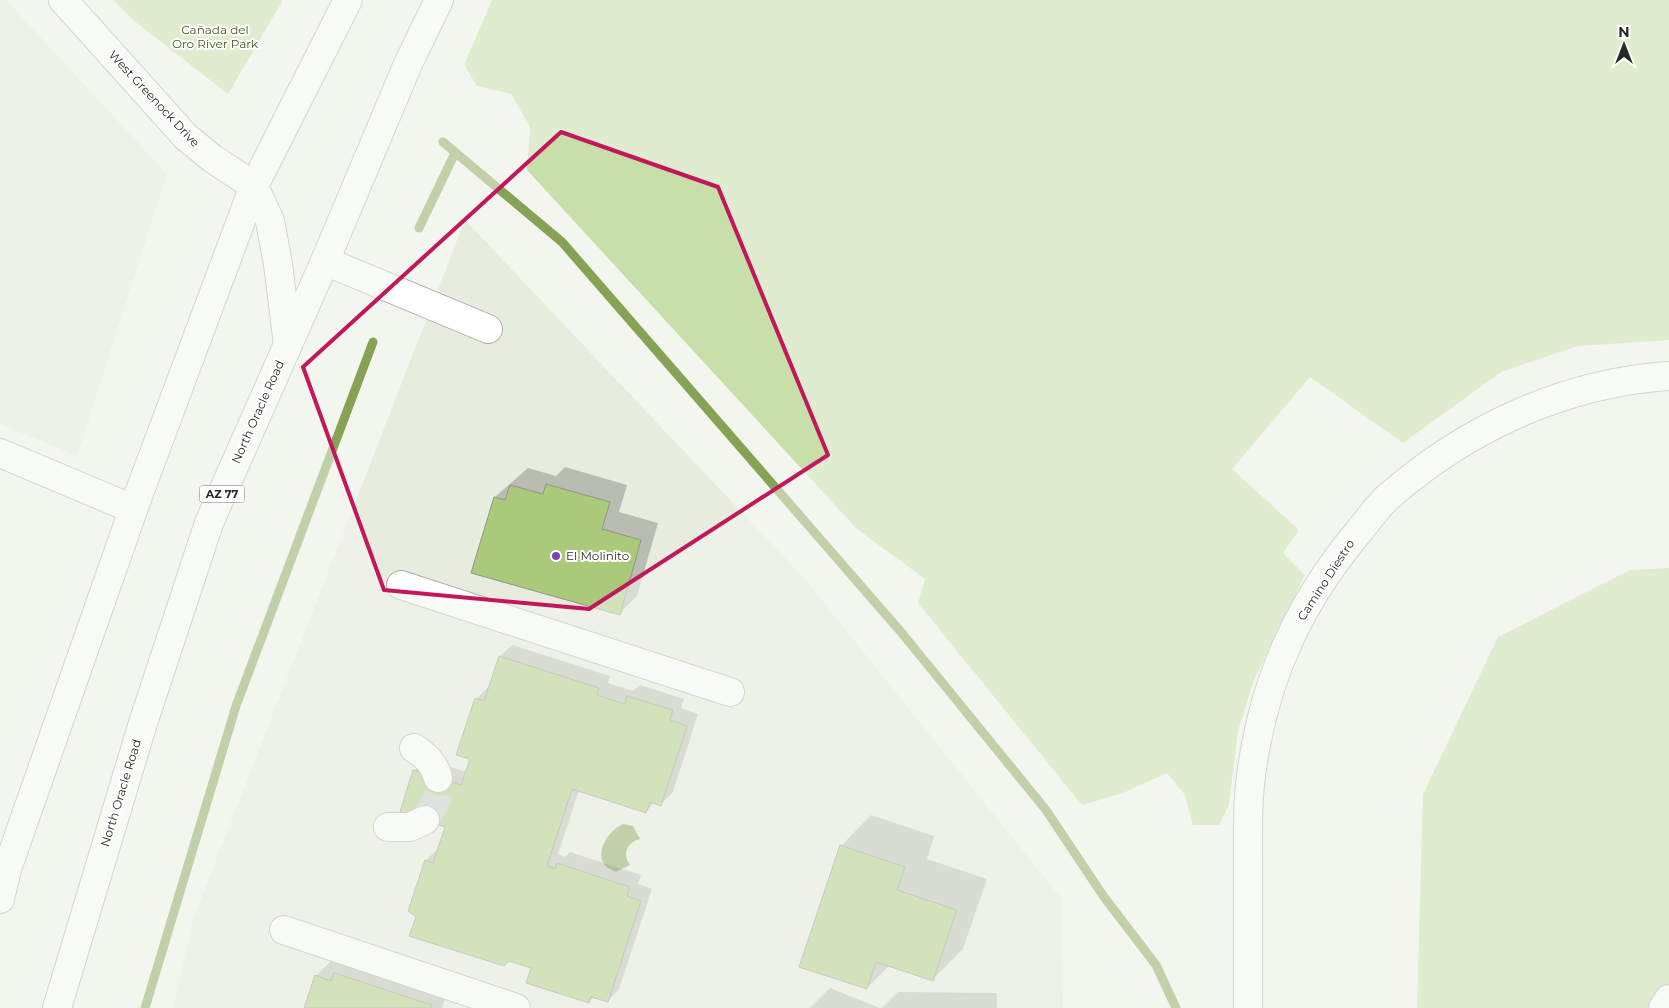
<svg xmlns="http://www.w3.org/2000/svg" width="1669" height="1008" viewBox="0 0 1669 1008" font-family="Montserrat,sans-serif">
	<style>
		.built { fill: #e6ecde }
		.green { fill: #c9dfa9 }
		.water { fill: #86a254 }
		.shadow { fill: #0003 }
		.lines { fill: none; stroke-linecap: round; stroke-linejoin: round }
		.stream { stroke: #86a254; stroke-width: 9 }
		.building { fill: #abc97a; stroke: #91948e }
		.minor-tunnel { stroke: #cbcdc7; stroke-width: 28; stroke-dasharray: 28 14; stroke-linecap: butt }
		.minor-casing { stroke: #acafa8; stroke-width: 30 }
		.highway-casing { stroke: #acafa8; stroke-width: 30 }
		.minor { stroke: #fff; stroke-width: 28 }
		.highway { stroke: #fff; stroke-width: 28 }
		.marked { fill: none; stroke: #c2185b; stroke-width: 4; stroke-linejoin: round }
		.poi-dot { fill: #8041b6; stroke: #fff; stroke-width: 2 }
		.labels { text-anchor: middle; stroke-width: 4; stroke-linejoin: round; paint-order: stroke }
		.shield { fill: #fff; stroke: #696a68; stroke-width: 1 }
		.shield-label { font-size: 11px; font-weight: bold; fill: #292a28 }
		.park-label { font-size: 12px; fill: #455820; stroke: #fff }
		.street-label { font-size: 12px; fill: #292a28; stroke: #fff }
		.poi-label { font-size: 12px; fill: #292a28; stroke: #fff; text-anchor: start }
	</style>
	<rect width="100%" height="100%" fill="#f3f6ef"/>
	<g class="built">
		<path d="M0 0H6L167 174 77 456 0 424Z"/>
		<path d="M465 220 804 578 1061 898 1063 1008H173L194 917Z"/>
	</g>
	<g class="green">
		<path d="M114 0H283L228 94 133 20Z"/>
		<path d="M492 0H1669V340L1578 346 1501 372 1403 443 1310 377 1232 469 1299 530 1283 553 1305 575 1254 680 1238 731 1229 805 1219 825H1193L1185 795 1167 773 1123 793 1082 805 918 603 925 579 857 529 527 170 530 127 511 94 477 86 464 65Z"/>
		<path d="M1669 568V1008H1417L1423 794 1498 637 1630 570Z"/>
	</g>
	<path class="water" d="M623 824 633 826 640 839C627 842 622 854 630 865L616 872C589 863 604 833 623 824Z"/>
	<g class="shadow">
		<path d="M565 467 627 485 619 512 658 523 637 596 619 614 495 497 528 468 556 476Z"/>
		<path d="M512 645 610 676 608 683 633 691 640 685 684 699 681 708 698 714 673 792 661 804 655 802 646 812 579 790 558 854 565 857 570 852 641 875 638 884 652 889 619 989 608 1001 594 996 589 1002 532 967 426 860 438 849 446 826 414 771 426 759 467 772 472 759 476 699 488 687 490 688 500 656Z"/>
		<path d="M871 815 934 836 927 859 987 879 963 949 932 980 890 965 867 988 841 846Z"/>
		<path d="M334 958 448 988 442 1008H305L316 976Z"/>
		<path d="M830 988 880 1008H810Z"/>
		<path d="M898 992 997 993V1008H882Z"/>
	</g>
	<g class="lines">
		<g class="stream">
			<path d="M443 142 562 242 901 632 1046 810 1104 897 1156 965 1176 1008"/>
			<path d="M419 228 455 153"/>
			<path d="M145 1008 236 706 373 342"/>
		</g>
	</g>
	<g class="building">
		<path d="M546 484 610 502 602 529 641 540 620 615 471 573 494 497 505 500 510 485 543 494Z"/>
		<path d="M499 656 599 688 597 695 625 704 627 696 673 710 670 720 687 726 661 806 650 802 646 813 572 789 547 866 555 869 557 863 630 887 627 896 641 901 608 1002 591 997 589 1003 526 983 531 968 509 961 504 966 409 936 416 917 408 911 425 860 433 863 445 827 400 812 413 770 461 785 470 759 456 755 475 698 484 701Z"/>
		<path d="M840 845 905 867 897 890 957 910 933 981 876 962 867 989 799 967Z"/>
		<path d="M334 973 432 1005 431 1008H304L315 975 331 981Z"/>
	</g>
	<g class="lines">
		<path class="minor-tunnel" d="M425 820 438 797V778"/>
		<g class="minor-casing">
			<g id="minor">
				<path d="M63 0 186 137 213 159 254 186 270 221 278 264 288 345"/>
				<path d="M325 261 488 329"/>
				<path d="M0 453 133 509"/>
				<path d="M401 585 730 692"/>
				<path d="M414 748C426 756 434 763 438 778"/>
				<path d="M388 827H410L425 820"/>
				<path d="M284 930 516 1008"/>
				<path d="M1248 1008C1248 960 1248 913 1248 865 1248 831 1247 796 1253 762 1267 672 1302 599 1360 530 1369 519 1378 506 1388 497 1467 428 1564 383 1669 376"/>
				<path d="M1663 1008 1669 999"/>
			</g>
		</g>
		<g class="highway-casing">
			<g id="highway">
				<path d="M0 899 7 869 138 496 254 186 348 0"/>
				<path d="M57 1008 143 723 209 523 325 261 408 64 439 0"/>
			</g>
		</g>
		<use href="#minor" class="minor"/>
		<use href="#highway" class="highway"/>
	</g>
	<path d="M0 0H1669V1008H0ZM561 132 718 187 828 455 589 609 384 590 303 367Z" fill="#f3f6ef" fill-opacity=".55" fill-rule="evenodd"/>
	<path class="marked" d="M561 132 718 187 828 455 589 609 384 590 303 367Z"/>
	<circle class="poi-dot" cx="556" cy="556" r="5"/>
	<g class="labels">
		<rect class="shield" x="199.5" y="485.5" width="45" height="17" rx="4"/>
		<g class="shield-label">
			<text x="222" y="498">AZ 77</text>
		</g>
		<g class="park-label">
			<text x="215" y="34">Cañada del<tspan x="215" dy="14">Oro River Park</tspan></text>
		</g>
		<g class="street-label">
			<text transform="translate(154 99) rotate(47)" y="4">West Greenock Drive</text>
			<text transform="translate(258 412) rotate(-66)" y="4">North Oracle Road</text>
			<text transform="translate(1326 580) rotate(-57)" y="4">Camino Diestro</text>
			<text transform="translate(121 793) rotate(-73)" y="4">North Oracle Road</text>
		</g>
		<g class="poi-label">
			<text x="566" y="560">El Molinito</text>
		</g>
	</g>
	<g transform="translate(1624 45)" stroke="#ffffff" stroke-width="4" paint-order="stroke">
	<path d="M0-4L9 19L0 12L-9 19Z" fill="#292a28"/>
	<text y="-8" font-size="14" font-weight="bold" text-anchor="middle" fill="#292a28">N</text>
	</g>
</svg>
